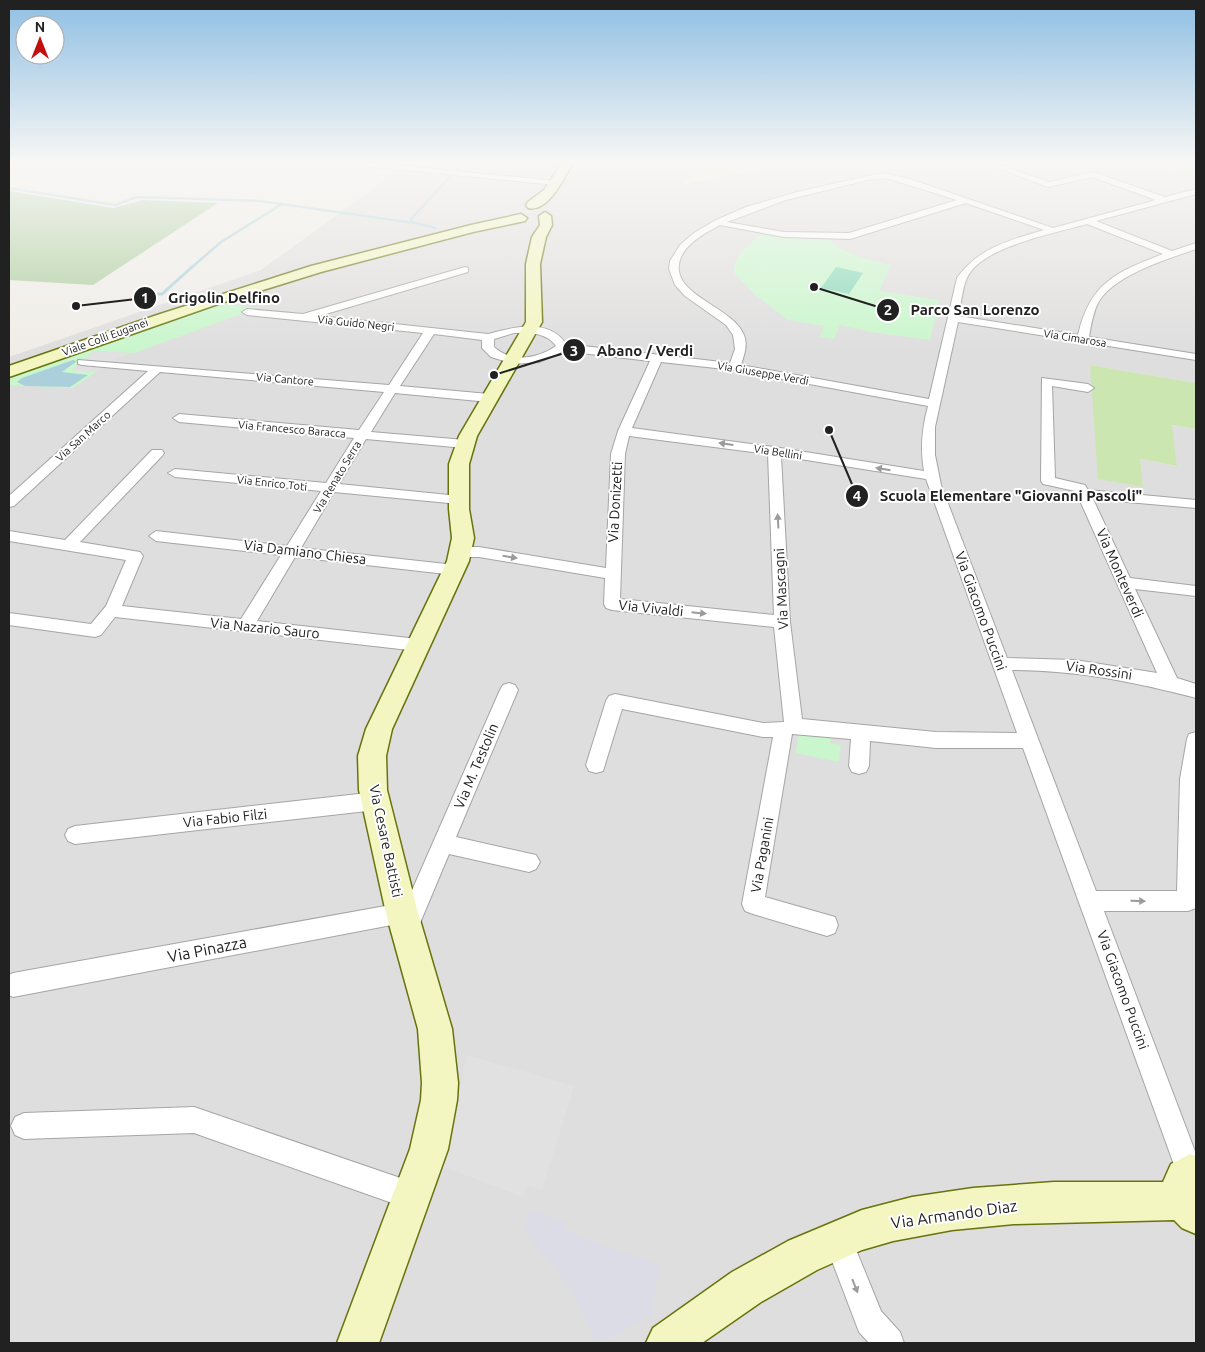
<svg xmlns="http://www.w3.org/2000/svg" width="1205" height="1352" viewBox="0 0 1205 1352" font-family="Ubuntu,sans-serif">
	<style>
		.residential { fill: #dfdede }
		.farmland { fill: #ecedd5 }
		.grass { fill: #cce6b2 }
		.forest { fill: #adcd9f }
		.park { fill: #c9f6cc }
		.pitch { fill: #8cdabb }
		.parking { fill: #e1e1e1 }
		.plaza { fill: #dcdce6 }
		.water { fill: #abd0db }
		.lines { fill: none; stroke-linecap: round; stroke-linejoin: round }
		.stream-far1 { stroke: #abd0db; stroke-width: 2.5 }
		.stream { stroke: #abd0db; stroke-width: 3 }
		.street-casing { stroke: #a5a5a5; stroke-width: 2 }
		.secondary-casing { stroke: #68730d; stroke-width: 3 }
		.street { fill: #fff; fill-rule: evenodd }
		.secondary { fill: #f3f6c0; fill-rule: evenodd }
		.oneway { fill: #9b9b9b }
		.labels { text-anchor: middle; stroke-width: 4; stroke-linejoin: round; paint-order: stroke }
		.far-street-label { font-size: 11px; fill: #212121; stroke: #fff }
		.street-label { font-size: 14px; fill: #212121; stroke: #fff }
		.near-street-label { font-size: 16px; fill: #212121; stroke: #fff }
		.leader { fill: none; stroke: #212121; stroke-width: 2 }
		.callout-dot { fill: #212121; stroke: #fff; stroke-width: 2 }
		.mark-label { font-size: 15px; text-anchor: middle; font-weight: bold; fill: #fff }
		.callout-label { font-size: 15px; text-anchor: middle; font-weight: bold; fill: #212121; stroke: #fff; stroke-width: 4; stroke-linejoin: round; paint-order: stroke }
	</style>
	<rect width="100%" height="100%" fill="#f0ede8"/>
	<path class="residential" d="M407 164H1196V383L1090 365 1140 459 1176 466 1171 425 1196 429V1343H9V357L261 270Z"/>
	<path class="farmland" d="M708 164H787L683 185 703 165Z"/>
	<g class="grass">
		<path d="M1175 164H1196V179L1161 167Z"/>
		<path d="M1090 365 1196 383V429L1172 425 1177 466 1140 459 1143 487 1098 479Z"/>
	</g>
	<path class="forest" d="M9 191 113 208 143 200 218 203 93 285 9 280Z"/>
	<g class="park">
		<path d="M765 232 830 240C844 255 872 260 891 265L879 291 939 300 930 340 871 332 840 325 834 339 820 337 824 326 788 320 754 294 734 273C733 254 751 243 765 232Z"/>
		<path d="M214 303 258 308 134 353 94 351 72 370 96 372 73 388 9 385V377Z"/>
		<path d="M799 734 831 738 830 743 841 745 839 762 796 753Z"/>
	</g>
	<path class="pitch" d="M836 267 863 273 849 294 821 288Z"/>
	<g class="parking">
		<path d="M94 351 130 354 112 360 96 372 71 370Z"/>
		<path d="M467 1055 574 1086 542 1190 526 1185 523 1197 442 1166Z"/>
	</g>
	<path class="plaza" d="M529 1209 566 1221 564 1230 660 1265 651 1316 601 1343H596L573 1293 547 1258 524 1232Z"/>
	<path class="water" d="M73 360 77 361 62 372 88 375 70 387 25 386 17 382 22 378Z"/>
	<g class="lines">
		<g class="stream-far1">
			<path d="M9 188 115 205 137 197 260 201 414 223"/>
			<path d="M436 228 411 222V219L462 164"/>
			<path d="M191 268 221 242 282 204"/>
		</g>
		<path class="stream" d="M139 308 153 294H162L192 267"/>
		<g class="street-casing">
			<g id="street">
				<path d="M359 164H383L556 181 560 183 556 185 363 166Z"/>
				<path d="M987 164H997L1049 182 1093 172 1165 197 1196 189V194L1096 221 1172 251 1196 243V249C1168 259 1113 275 1098 303 1093 313 1091 325 1089 337L1196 354V360L958 322 935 427V455L941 485 1007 658 1075 660 1157 673 1077 494 1075 491 1043 484 1041 481 1042 378 1088 384 1094 388 1088 392 1052 386 1055 478 1085 485 1088 490 1196 500V508L1093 499 1130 578 1196 586V596L1135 589 1177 678 1196 684V698C1135 682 1076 670 1012 670L1096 891H1177L1180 779 1187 739 1189 734 1196 732V908L1188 911H1104L1196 1154V1184L1190 1186 1180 1183 1177 1173 1023 748H936L870 741 869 766 866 772 859 774 852 772 849 766 851 739 792 734 765 897 835 917 838 925 835 933 827 936 753 914 745 911 742 904 773 737H763L622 709 603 771 596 773 589 771 586 765 606 701 609 696 615 694 763 723 784 722 774 627 612 610 606 608 604 604 605 578 479 557H461L453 552 461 547H479L606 568 611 454 618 431 650 361 564 351 539 362 514 364 491 357 482 348V340L434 334 400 386 489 394 495 398 489 402 395 393 371 432 465 440 472 444 465 448 366 439 339 484 459 496 466 500 459 504 334 492 301 548 455 565 460 566 463 570 460 574 455 575 295 557 257 621 418 639 424 641 426 645 424 649 418 651 115 617 101 635 95 637 9 625V613L91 624 106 606 126 560 9 541V531L65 540 152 450H162L164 453 162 456 80 542 140 552 143 556 122 606 241 619 281 555 156 541 149 536 156 531 287 546 321 491 175 477 168 473 175 469 326 483 354 438 179 422 173 418 179 414 359 430 384 392 160 372 14 506 9 507V496L148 371 82 365 78 364V360L389 385 423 333 247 315 242 312 247 309 303 314 465 267 468 268V272L319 316 488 334C513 327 549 318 566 344L730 363 735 349 733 335 726 325 685 296 675 285 669 269 670 261 680 245 694 233 716 220 746 207 797 192 881 173 907 178 1053 228 1156 200 1092 177 1048 187ZM886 178 957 200 849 233 784 232 727 222 786 200 868 180ZM966 203 1044 230C1010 240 978 248 957 278L929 399 741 365C744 355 748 346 744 335 733 307 674 296 679 264 682 245 705 233 720 225L784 237 850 239ZM1087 224 1163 254C1117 272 1090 282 1078 335L959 316C961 304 962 289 967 278 980 247 1056 233 1087 224ZM514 333C530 333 546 332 556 346 537 359 512 363 494 347V339ZM661 362 734 370 928 406C922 428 920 448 924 471L774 447 632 428ZM629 436 768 454 774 615 620 599 625 454ZM781 456 926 479 1017 733 936 732 802 719 790 622Z"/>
				<path d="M509 683 515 685 518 690 456 837 536 855 540 862 536 869 529 872 449 854 415 935 407 938 399 935 397 924 13 997 9 995V975L13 973 402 903 406 904 500 690 503 685Z"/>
				<path d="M376 792 383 795 386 801 383 807 376 810 75 844 68 841 65 835 68 829 75 826Z"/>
				<path d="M194 1107 412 1182 422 1186 426 1196 422 1206 412 1210 194 1133 24 1139 15 1135 11 1126 15 1117 24 1113Z"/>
				<path d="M838 1226 848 1230 881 1311 900 1332 904 1343H869L859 1332 824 1240 828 1230Z"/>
			</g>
		</g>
		<g class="secondary-casing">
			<g id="secondary">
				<path d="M561 164H572C564 178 548 213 528 208L526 205 528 202 544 190Z"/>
				<path d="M545 212 551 216 552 225 546 237 540 264 542 322 477 436 469 464V509L474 538 469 561 392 729 386 756 387 790 418 913 452 1029 458 1083 457 1100 448 1149 379 1343H337L410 1149 421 1100 422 1083 418 1029 386 913 359 790 358 756 366 729 447 561 452 538 449 509V464L459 436 526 322V264L532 237 540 225 539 216Z"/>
				<path d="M521 214 527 218 525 221 473 232 321 272 218 304 9 377V366L157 315 311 266 471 225Z"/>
				<path d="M1190 1154 1196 1156V1234L1182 1228 1174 1220 1014 1224 952 1230 893 1241 862 1250 817 1270 761 1302 702 1343H646L653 1328 732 1272 788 1241 862 1210 912 1197 973 1188 1054 1182H1163L1171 1164Z"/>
			</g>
		</g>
		<use href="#street" class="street"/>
		<use href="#secondary" class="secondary"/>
	</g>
	<defs><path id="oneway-solid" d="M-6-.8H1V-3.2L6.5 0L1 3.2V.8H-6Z" transform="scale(1.25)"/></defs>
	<g class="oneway">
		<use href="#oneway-solid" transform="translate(726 444) rotate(-172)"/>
		<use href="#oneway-solid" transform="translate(883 469) rotate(-171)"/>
		<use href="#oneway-solid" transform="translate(778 521) rotate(-93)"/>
		<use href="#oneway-solid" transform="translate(510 557) rotate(9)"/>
		<use href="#oneway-solid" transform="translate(699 613) rotate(6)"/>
		<use href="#oneway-solid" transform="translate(1138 901) rotate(1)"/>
		<use href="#oneway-solid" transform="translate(855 1286) rotate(68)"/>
	</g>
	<linearGradient id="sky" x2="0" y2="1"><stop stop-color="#8fbfe3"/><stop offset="0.46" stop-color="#f8f7f5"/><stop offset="1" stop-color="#f8f7f5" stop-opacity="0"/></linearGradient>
	<rect width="1205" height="353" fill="url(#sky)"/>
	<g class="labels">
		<g class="far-street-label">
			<text transform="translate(356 323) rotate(6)" y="4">Via Guido Negri</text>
			<text transform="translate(105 337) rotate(-20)" y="4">Viale Colli Euganei</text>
			<text transform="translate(1075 338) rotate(9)" y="4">Via Cimarosa</text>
			<text transform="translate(763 373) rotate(10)" y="4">Via Giuseppe Verdi</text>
			<text transform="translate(285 379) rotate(5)" y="4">Via Cantore</text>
			<text transform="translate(292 429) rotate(5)" y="4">Via Francesco Baracca</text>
			<text transform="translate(83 436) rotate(-42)" y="4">Via San Marco</text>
			<text transform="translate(778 452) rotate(9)" y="4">Via Bellini</text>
			<text transform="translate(337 477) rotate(-59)" y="4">Via Renato Serra</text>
			<text transform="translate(272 483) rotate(6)" y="4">Via Enrico Toti</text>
		</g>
		<g class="street-label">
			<text transform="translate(615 502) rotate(-87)" y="5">Via Donizetti</text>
			<text transform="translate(305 552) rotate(7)" y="5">Via Damiano Chiesa</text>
			<text transform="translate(1120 573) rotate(66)" y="5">Via Monteverdi</text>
			<text transform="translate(781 589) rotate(-93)" y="5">Via Mascagni</text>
			<text transform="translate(651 608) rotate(6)" y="5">Via Vivaldi</text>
			<text transform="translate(981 611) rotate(70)" y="5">Via Giacomo Puccini</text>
			<text transform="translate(265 628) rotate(6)" y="5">Via Nazario Sauro</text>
			<text transform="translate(1099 670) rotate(8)" y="5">Via Rossini</text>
			<text transform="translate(476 766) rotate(-67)" y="5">Via M. Testolin</text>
			<text transform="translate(225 818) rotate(-6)" y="5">Via Fabio Filzi</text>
			<text transform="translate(386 841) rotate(78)" y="5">Via Cesare Battisti</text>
			<text transform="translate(762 855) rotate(-80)" y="5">Via Paganini</text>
			<text transform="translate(1123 990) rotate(70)" y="5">Via Giacomo Puccini</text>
		</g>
		<g class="near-street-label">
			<text transform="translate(207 949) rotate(-11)" y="6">Via Pinazza</text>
			<text transform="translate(954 1214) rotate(-8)" y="6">Via Armando Diaz</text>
		</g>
	</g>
	<path class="leader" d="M76 306L145 298M814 287L888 310M494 375L574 350M829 430L857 496"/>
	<g class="callout-dot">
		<circle cx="76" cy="306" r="5"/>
		<circle cx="814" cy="287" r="5"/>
		<circle cx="494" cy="375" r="5"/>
		<circle cx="829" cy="430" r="5"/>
		<circle cx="145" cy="298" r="12"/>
		<circle cx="888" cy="310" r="12"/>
		<circle cx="574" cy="350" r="12"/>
		<circle cx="857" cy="496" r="12"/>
	</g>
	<g class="mark-label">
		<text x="145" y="303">1</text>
		<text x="888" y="315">2</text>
		<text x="574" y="356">3</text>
		<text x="857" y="501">4</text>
	</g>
	<g class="callout-label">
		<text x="224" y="303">Grigolin Delfino</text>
		<text x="975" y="315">Parco San Lorenzo</text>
		<text x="645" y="356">Abano / Verdi</text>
		<text x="1011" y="501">Scuola Elementare "Giovanni Pascoli"</text>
	</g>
	<rect width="1205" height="1352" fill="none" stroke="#212121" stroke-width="20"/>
	<g transform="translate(40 40)"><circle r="24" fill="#ffffff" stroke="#a6a6a6"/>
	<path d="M0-4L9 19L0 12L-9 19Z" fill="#c30e0e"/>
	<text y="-8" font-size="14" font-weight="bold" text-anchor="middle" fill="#212121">N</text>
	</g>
</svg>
